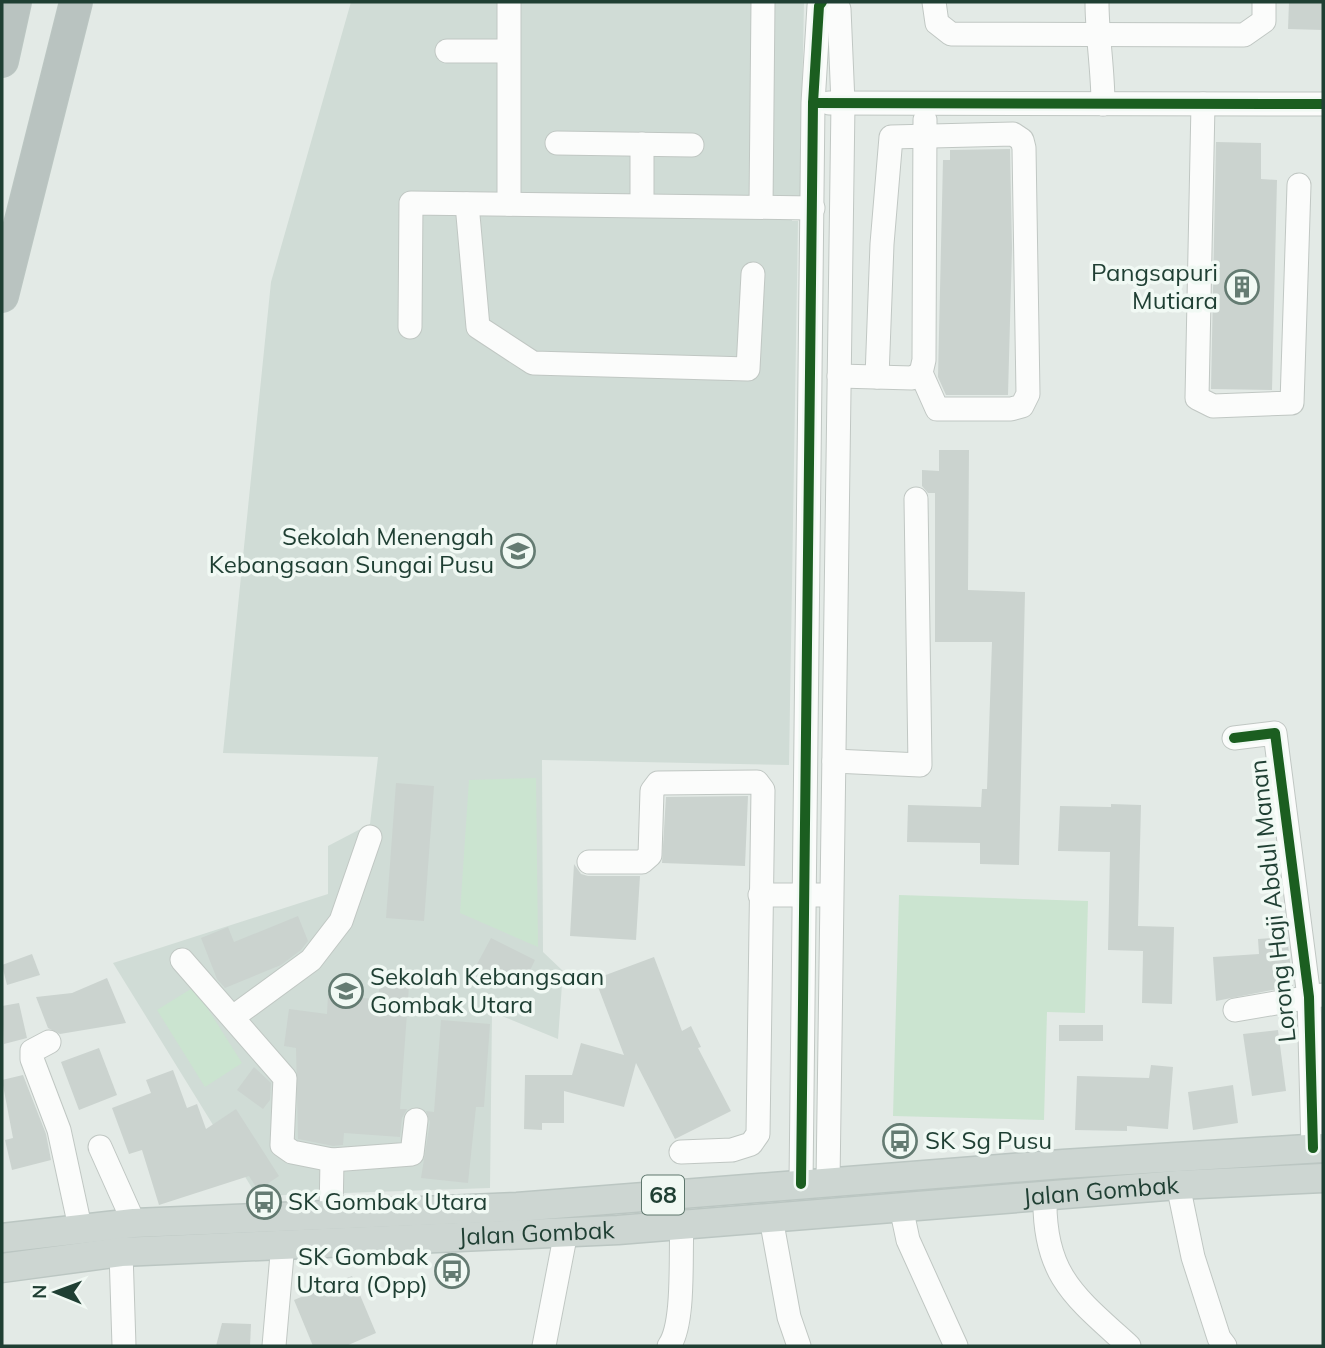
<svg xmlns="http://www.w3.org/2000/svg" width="1325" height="1348" viewBox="0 0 1325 1348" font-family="Mulish,sans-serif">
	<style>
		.built { fill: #d0dcd6 }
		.green { fill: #cbe4d0 }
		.building { fill: #cbd3cf }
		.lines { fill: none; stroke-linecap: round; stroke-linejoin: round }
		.minor-casing { stroke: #c0c7c3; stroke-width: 25 }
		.major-casing { stroke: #bbc6c2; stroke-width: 31 }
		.highway-casing { stroke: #bbc6c2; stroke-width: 34 }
		.minor { stroke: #fbfcfb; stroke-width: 23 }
		.major { stroke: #cdd6d2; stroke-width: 28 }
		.highway { stroke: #b9c3c0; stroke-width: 32 }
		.cycleway-casing { stroke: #f1f9f4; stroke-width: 15 }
		.cycleway { stroke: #1b5e20; stroke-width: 10 }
		.labels { text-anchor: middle; stroke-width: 7; stroke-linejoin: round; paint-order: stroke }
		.shield { fill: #f1f9f4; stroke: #5e776d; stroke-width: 2 }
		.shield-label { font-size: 23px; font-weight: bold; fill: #1f3f33 }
		.poi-label { font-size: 24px; fill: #1f3f33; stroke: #f1f9f4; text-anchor: end }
		.street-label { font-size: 24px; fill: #1f3f33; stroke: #f1f9f4 }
	</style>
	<rect width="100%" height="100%" fill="#e3eae6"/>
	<path class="built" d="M351 2H804L800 198H792V221H798L789 765 542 760 543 952 563 971 558 1039 492 1012 490 1188 257 1196 113 963 328 894V846L370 824 378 757 223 753 271 282Z"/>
	<g class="green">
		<path d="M536 778 538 947 460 913 469 780Z"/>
		<path d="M899 895 1088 901 1085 1013 1047 1012 1044 1120 893 1116Z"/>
		<path d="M194 987 242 1063 205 1087 157 1010Z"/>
	</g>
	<g class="building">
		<path d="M1289 2H1323V30L1288 29Z"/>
		<path d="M1216 142 1261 143V179L1277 180 1272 390 1211 389Z"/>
		<path d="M1010 149 1012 248 1008 395H946L938 377 943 160H950V150Z"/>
		<path d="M939 450H969L968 590 1025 592 1019 865 980 864V843L907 842 908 805 981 807 982 789H987L992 642H935V493H928L922 486V470L939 471Z"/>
		<path d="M396 783 434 786 424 921 386 918Z"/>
		<path d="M748 796 745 866 662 863 666 797Z"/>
		<path d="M1111 804 1141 805 1138 926 1174 927 1172 1004 1142 1003 1143 951 1108 950 1110 852 1058 851 1060 806 1111 807Z"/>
		<path d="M574 864 581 874 588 876H640L636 940 570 936Z"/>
		<path d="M298 916 308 941 301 950 281 965 225 988 217 979 201 938 228 927 234 942Z"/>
		<path d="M1287 937 1293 986 1216 1001 1213 957 1259 954 1258 939Z"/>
		<path d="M491 938 535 960 521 989 476 966Z"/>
		<path d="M32 954 40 975 7 985 2 965Z"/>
		<path d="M654 957 682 1031 691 1026 701 1047 698 1048 731 1111 675 1139 636 1063 624 1107 564 1091V1123H542V1130L524 1129 525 1075H572L581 1043 624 1055 595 979Z"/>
		<path d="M107 978 126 1023 60 1034 48 1028 36 997 72 993Z"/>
		<path d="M380 983 409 986 400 1109H407L402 1118 400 1137 344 1133 343 1145 333 1146 298 1139 296 1048 284 1046 289 1009 327 1014 328 996 378 999Z"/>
		<path d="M19 1003 27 1038 4 1044 2 1006Z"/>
		<path d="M441 1020 490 1024 484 1107H476L468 1183 421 1178 430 1122 426 1111 434 1112Z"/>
		<rect x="1059" y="1025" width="44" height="16"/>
		<path d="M1278 1030 1286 1091 1252 1096 1243 1034Z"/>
		<path d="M99 1048 117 1095 79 1110 61 1062Z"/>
		<path d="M1151 1065 1173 1067 1168 1129 1127 1126V1131L1075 1130 1077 1076 1149 1078Z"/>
		<path d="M254 1067 271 1083 270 1100 263 1109 237 1090Z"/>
		<path d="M173 1070 187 1108 197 1104 206 1129 236 1109 279 1176 258 1190 249 1176 159 1205 142 1150 129 1154 112 1108 151 1093 146 1080Z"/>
		<path d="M23 1075 46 1134 51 1160 12 1170 5 1140 13 1138 2 1080Z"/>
		<path d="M1233 1085 1238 1123 1193 1130 1188 1092Z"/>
		<path d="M352 1276 376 1333 346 1346H313L294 1300Z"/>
		<path d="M222 1323 251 1324 250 1346H216Z"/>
	</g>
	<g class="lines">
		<g class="minor-casing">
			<g id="minor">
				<path d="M934 2 937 23 951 34 1244 35 1264 21V2"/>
				<path d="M1097 2C1097 36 1103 69 1103 104"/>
				<path d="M447 51H508"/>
				<path d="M829 103 1323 104"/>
				<path d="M1203 104 1197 398 1213 406 1292 403 1299 185"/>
				<path d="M557 143 692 145"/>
				<path d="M467 204 478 327 533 363 748 369 753 274"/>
				<path d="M509 204V2"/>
				<path d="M642 205V144"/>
				<path d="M761 206 763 2"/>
				<path d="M410 327 411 203 813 208"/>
				<path d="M839 376 912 378 921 373 924 360 925 120"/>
				<path d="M877 377 882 244 891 137 1013 134 1022 140 1024 148 1028 394 1022 406 1011 409H937L921 373"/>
				<path d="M1234 738 1275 733 1309 997 1313 1148"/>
				<path d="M834 761 920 765 916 499"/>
				<path d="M589 862H642L650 855 652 791 658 783 757 782 763 790 758 1134 751 1144 732 1150 681 1152"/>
				<path d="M760 895H820"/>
				<path d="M182 960 285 1078 282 1145 292 1152 332 1160"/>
				<path d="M1235 1010 1322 995"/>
				<path d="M233 1017 311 960 341 921 370 837"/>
				<path d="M49 1042 32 1051V1059L59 1130 80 1227"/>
				<path d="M100 1147 134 1223"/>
				<path d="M828 1182 843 103 839 9 834 2"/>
				<path d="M801 1184 813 103 819 6 822 2"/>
				<path d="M1178 1185 1193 1257 1219 1338 1225 1346"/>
				<path d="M1045 1196C1043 1275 1075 1297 1129 1346"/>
				<path d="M901 1207 908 1240 956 1346"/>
				<path d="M331 1214 332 1160 412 1154 416 1120"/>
				<path d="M771 1218 789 1317 799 1346"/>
				<path d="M121 1252 124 1346"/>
				<path d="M274 1346 283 1243"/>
				<path d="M544 1346 566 1232"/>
				<path d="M669 1346C685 1324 680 1254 682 1225"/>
			</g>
		</g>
		<g class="major-casing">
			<g id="major">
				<path d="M2 1238 134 1223 517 1207 1063 1164 1323 1148"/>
				<path id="s1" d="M2 1268 121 1252 618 1230 1178 1185 1323 1178"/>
			</g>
		</g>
		<g class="highway-casing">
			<g id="highway">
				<path d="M2 61 15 2"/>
				<path d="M2 296 76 2"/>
			</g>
		</g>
		<use href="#minor" class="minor"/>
		<use href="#major" class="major"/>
		<use href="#highway" class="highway"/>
		<g class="cycleway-casing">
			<g id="cycleway">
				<path d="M813 103 1323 104"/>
				<path d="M1234 738 1275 733 1309 997 1313 1148"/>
				<path d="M801 1184 813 103 819 6 822 2"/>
			</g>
		</g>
		<use href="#cycleway" class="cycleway"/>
	</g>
	<defs>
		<g id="building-ring" transform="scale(1.75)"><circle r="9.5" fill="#f1f9f4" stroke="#647b72" stroke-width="1.5"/><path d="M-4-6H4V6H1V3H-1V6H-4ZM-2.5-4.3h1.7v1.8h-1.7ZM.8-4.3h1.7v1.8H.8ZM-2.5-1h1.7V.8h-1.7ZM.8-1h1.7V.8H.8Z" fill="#647b72"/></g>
		<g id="school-ring" transform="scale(1.75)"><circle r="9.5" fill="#f1f9f4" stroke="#647b72" stroke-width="1.5"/><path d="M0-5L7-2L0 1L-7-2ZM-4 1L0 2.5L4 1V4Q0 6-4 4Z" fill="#647b72"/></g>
		<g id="bus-ring" transform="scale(1.75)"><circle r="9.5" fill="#f1f9f4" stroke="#647b72" stroke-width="1.5"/><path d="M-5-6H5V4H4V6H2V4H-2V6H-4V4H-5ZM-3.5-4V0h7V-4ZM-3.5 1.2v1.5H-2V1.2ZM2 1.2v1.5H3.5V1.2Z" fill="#647b72"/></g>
	</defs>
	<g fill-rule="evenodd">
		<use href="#building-ring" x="1242" y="287"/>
		<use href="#school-ring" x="518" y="551"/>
		<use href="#school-ring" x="346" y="991"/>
		<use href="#bus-ring" x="900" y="1141"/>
		<use href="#bus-ring" x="264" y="1202"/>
		<use href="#bus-ring" x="452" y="1271"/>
	</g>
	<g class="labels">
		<rect class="shield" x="642" y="1175.5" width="42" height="39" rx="5"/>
		<g class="shield-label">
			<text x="663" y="1203">68</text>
		</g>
		<g class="poi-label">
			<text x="1218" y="281">Pangsapuri<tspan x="1218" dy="28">Mutiara</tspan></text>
			<text x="494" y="545">Sekolah Menengah<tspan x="494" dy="28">Kebangsaan Sungai Pusu</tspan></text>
			<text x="370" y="985" text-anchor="start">Sekolah Kebangsaan<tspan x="370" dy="28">Gombak Utara</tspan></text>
			<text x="925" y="1149" text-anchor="start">SK Sg Pusu</text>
			<text x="288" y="1210" text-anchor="start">SK Gombak Utara</text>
			<text x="428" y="1265">SK Gombak<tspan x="428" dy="28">Utara (Opp)</tspan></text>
		</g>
		<g class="street-label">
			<text transform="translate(1273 901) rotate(-96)" y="8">Lorong Haji Abdul Manan</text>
			<text dy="8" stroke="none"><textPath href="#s1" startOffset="1102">Jalan Gombak</textPath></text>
			<text dy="8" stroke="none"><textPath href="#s1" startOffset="536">Jalan Gombak</textPath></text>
		</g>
	</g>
	<rect width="1325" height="1348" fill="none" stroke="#1f3f33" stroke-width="7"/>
	<g transform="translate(56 1292) rotate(271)" stroke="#f1f9f4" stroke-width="5" paint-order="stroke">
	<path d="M0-5L12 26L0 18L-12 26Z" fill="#1f3f33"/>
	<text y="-10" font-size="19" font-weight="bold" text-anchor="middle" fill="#1f3f33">N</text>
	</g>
</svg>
